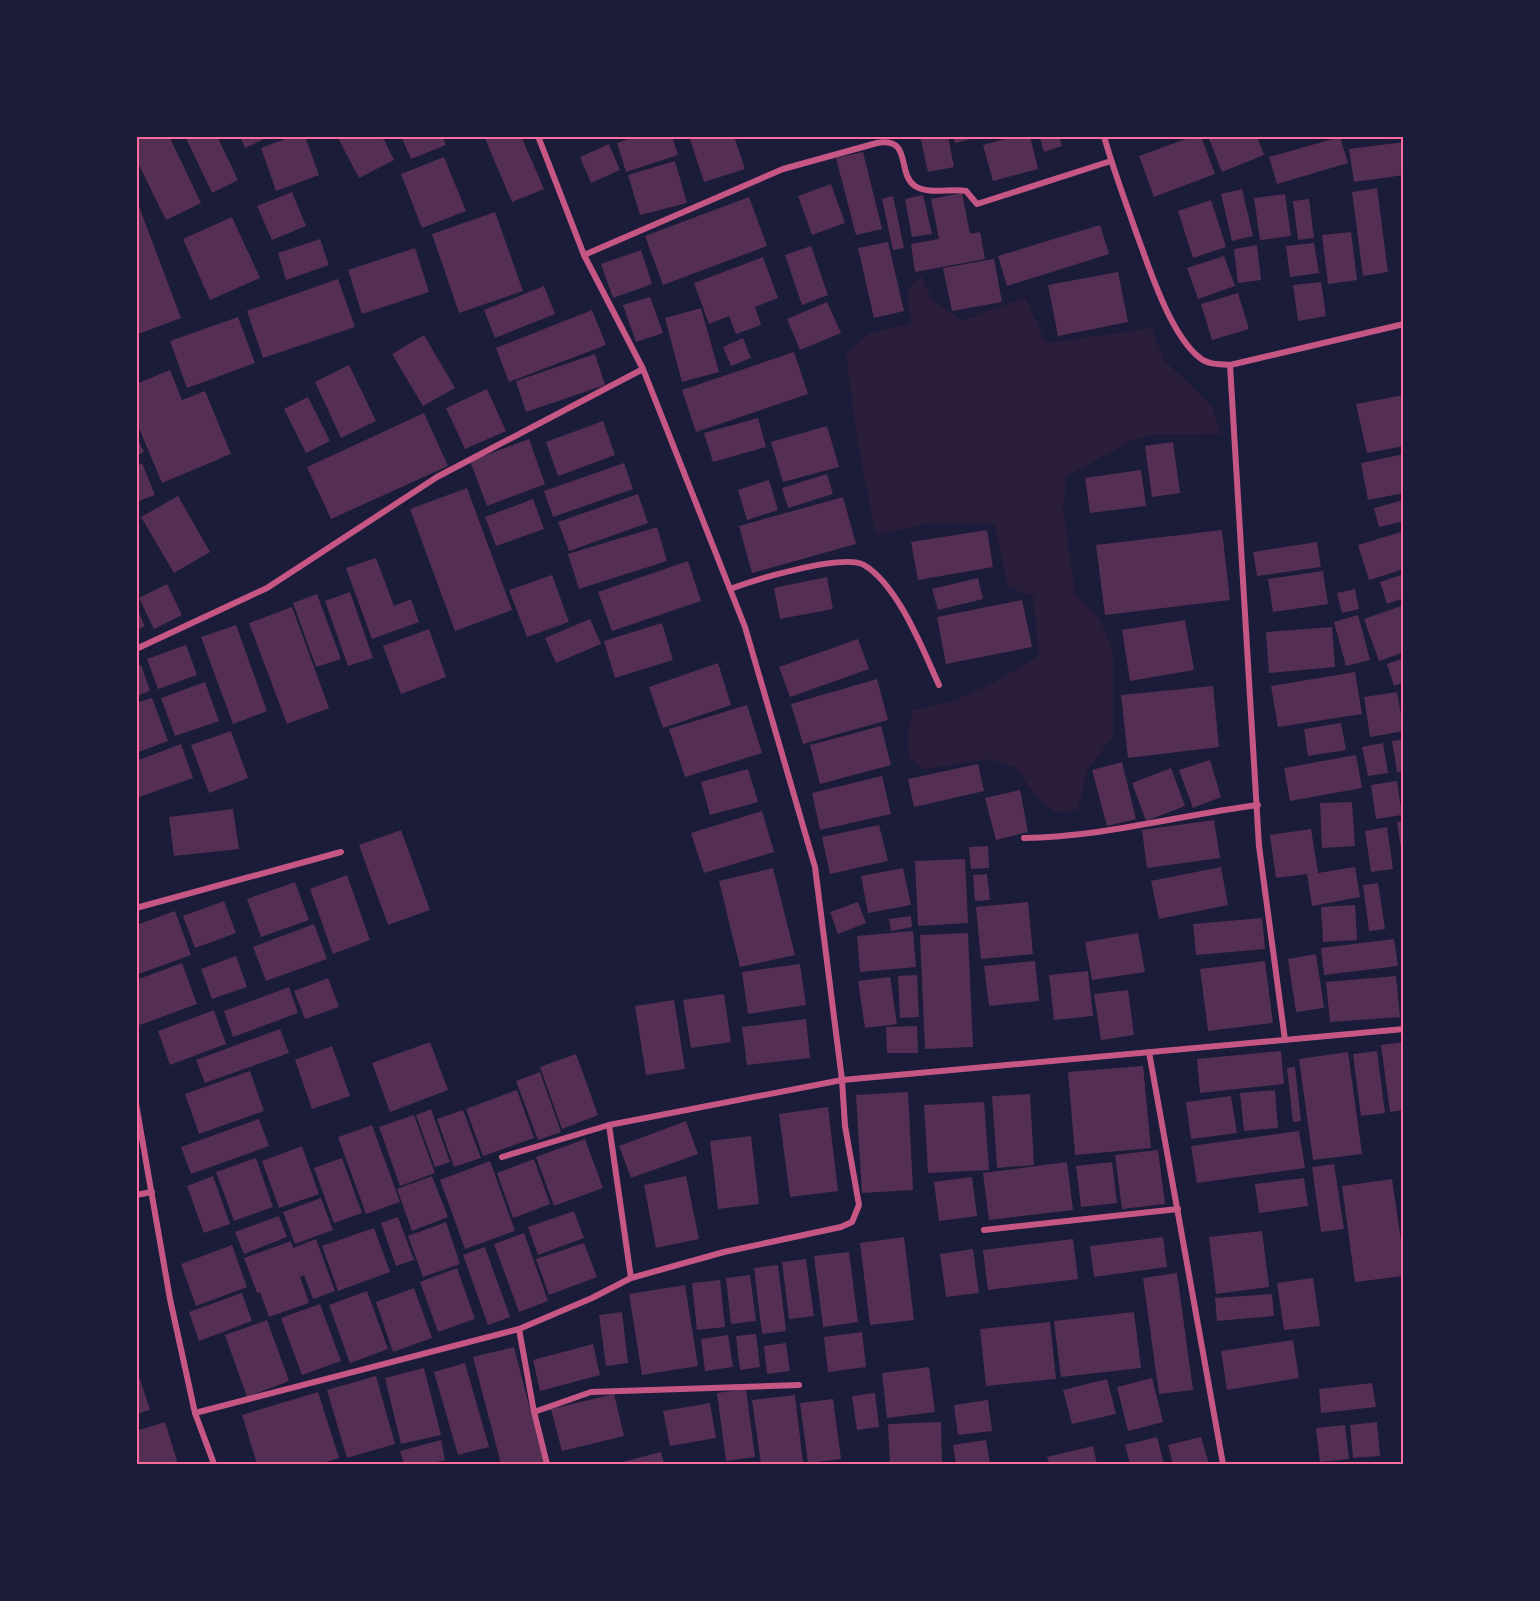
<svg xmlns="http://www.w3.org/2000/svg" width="1540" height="1601" viewBox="0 0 1540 1601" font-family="'Varela Round',sans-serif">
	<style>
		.green { fill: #2a1e3b }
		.building { fill: #542f53 }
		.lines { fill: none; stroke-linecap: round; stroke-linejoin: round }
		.minor { stroke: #c65784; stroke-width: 6 }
		.neatline { fill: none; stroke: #ff6b9d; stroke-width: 2 }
	</style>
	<rect width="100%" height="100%" fill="#1b1b3a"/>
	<path class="green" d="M921 275 933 301 963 321 1025 297 1046 343 1152 328 1164 360 1211 405 1221 434 1153 435 1135 439 1067 476 1063 507 1075 594 1100 619 1113 652V736L1087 771 1078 810 1056 813 1037 798 1016 768 990 759 924 769 909 757 907 737 913 710 953 701 993 683 1039 656 1033 596 1008 587 994 523H929L876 535 857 438 846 355 868 334 911 323 907 289Z"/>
	<g class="building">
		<path d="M136 136H169L201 203 166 220 136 159Z"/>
		<path d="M185 136H217L238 180 212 193Z"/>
		<path d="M240 136H271L245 148Z"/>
		<path d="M293 136H305L319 175 276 191 261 148Z"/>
		<path d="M337 136H382L394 160 359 178Z"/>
		<path d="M401 136H442L446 145 411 159Z"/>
		<path d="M484 136H521L544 189 512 202Z"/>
		<path d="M637 136H672L678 155 626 172 617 143Z"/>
		<path d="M689 136H734L745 169 704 182Z"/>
		<path d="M920 136H948L954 167 928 172Z"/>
		<path d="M953 136H978V137L955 143Z"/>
		<path d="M1016 136H1030L1038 169 993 181 983 145Z"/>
		<path d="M1044 136H1059L1062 146 1044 152 1040 138Z"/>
		<path d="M1194 136H1201L1215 174 1154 197 1139 156Z"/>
		<path d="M1208 136H1257L1264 155 1222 172Z"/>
		<path d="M1340 137 1348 163 1277 184 1269 157Z"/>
		<path d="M1404 142V175L1354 182 1349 149Z"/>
		<path d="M609 144 620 170 591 183 580 157Z"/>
		<path d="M863 152 882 229 856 235 836 158Z"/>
		<path d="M444 157 466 211 422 228 401 174Z"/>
		<path d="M675 161 687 203 640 215 628 175Z"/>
		<path d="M831 184 845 223 812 235 798 196Z"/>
		<path d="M1377 188 1388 272 1363 276 1352 192Z"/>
		<path d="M1242 189 1253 236 1232 241 1221 194Z"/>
		<path d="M292 192 306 226 272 240 257 206Z"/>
		<path d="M962 193 970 234 980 232 985 259 915 272 911 244 939 239 931 199Z"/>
		<path d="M1285 194 1291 236 1260 240 1254 198Z"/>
		<path d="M923 195 932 234 912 237 905 199Z"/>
		<path d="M893 196 904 248 893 250 882 199Z"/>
		<path d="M749 197 767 246 663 285 645 236Z"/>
		<path d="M1309 199 1314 238 1298 240 1293 201Z"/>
		<path d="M1211 200 1226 247 1193 258 1178 211Z"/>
		<path d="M137 201 181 318 136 335V202Z"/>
		<path d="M495 212 523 291 459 313 432 234Z"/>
		<path d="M232 217 260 278 210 300 183 239Z"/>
		<path d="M1100 225 1109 254 1007 286 998 256Z"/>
		<path d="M1351 232 1357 280 1328 284 1322 235Z"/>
		<path d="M320 239 329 265 286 280 278 253Z"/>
		<path d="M888 242 904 311 874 318 858 248Z"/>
		<path d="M1314 243 1319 273 1290 277 1286 246Z"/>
		<path d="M1257 245 1261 280 1238 283 1234 249Z"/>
		<path d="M811 246 828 295 802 305 785 255Z"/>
		<path d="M415 248 429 292 362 314 348 270Z"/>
		<path d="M641 250 652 284 613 298 601 264Z"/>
		<path d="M1224 256 1235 286 1198 299 1187 268Z"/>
		<path d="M763 257 778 298 755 307 761 325 736 334 729 316 709 324 694 283Z"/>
		<path d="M994 259 1002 302 952 311 943 268Z"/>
		<path d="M1118 272 1128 322 1058 336 1048 285Z"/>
		<path d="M338 279 355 327 263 358 247 311Z"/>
		<path d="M1321 282 1326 316 1298 321 1293 285Z"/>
		<path d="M544 286 555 314 495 338 484 310Z"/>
		<path d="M1238 293 1249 329 1212 340 1201 304Z"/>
		<path d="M650 297 663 333 636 342 623 305Z"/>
		<path d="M827 302 841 333 800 350 787 319Z"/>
		<path d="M701 308 719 372 682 382 665 318Z"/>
		<path d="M592 310 606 345 509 382 496 348Z"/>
		<path d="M238 317 255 363 187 388 170 341Z"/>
		<path d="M424 335 455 388 423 406 392 354Z"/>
		<path d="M743 338 751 358 731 366 723 347Z"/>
		<path d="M794 352 808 394 696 432 682 390Z"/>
		<path d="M595 354 605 385 526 412 516 381Z"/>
		<path d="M349 365 376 421 341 438 315 382Z"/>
		<path d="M170 370 182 400 205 391 231 454 162 483 136 421V384Z"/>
		<path d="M487 389 506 431 465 449 446 408Z"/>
		<path d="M1404 395V446L1367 453 1356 404Z"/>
		<path d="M308 397 330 441 306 453 284 409Z"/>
		<path d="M424 413 448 466 331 519 307 467Z"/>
		<path d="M758 418 766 447 713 462 704 433Z"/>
		<path d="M603 421 615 455 558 476 546 442Z"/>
		<path d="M827 426 839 467 783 482 771 442Z"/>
		<path d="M136 436 144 452 136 456Z"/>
		<path d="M529 439 545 484 487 506 470 461Z"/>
		<path d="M1173 442 1180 493 1152 497 1145 446Z"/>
		<path d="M1404 454V493L1368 500 1361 463Z"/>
		<path d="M142 463 155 495 136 502V466Z"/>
		<path d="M624 463 633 489 553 517 544 491Z"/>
		<path d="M1141 470 1146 506 1090 513 1085 478Z"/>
		<path d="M827 474 833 494 788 508 782 488Z"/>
		<path d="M769 480 778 510 747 520 738 490Z"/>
		<path d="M467 488 512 610 455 631 410 509Z"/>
		<path d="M638 494 648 523 569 551 558 522Z"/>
		<path d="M178 496 210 552 174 573 141 517Z"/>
		<path d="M843 497 856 544 752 573 739 526Z"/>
		<path d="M533 499 544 529 496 546 485 517Z"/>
		<path d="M1404 500V521L1379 527 1374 508Z"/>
		<path d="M657 527 667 561 579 589 568 554Z"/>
		<path d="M987 530 993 567 918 580 911 542Z"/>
		<path d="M1222 530 1230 600 1105 615 1096 545Z"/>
		<path d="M1404 531V569L1369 580 1358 545Z"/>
		<path d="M1317 542 1321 567 1257 576 1253 552Z"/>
		<path d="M376 558 394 606 411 599 419 622 372 639 346 568Z"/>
		<path d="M688 561 701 601 612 631 598 592Z"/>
		<path d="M1323 571 1328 604 1273 612 1268 579Z"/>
		<path d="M1404 574V598L1387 604 1380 582Z"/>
		<path d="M552 575 569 622 527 637 509 590Z"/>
		<path d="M827 577 833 609 780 619 774 588Z"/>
		<path d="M978 578 983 599 938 610 932 589Z"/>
		<path d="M167 584 182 615 154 629 139 598Z"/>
		<path d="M1355 589 1359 609 1342 613 1337 593Z"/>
		<path d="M350 592 373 658 348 666 325 601Z"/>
		<path d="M317 594 341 659 316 667 293 603Z"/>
		<path d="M1022 600 1032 647 946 664 937 617Z"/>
		<path d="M1404 605V652L1379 661 1364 619Z"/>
		<path d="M136 607 145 626 136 630Z"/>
		<path d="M292 607 329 708 287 724 249 623Z"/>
		<path d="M1358 615 1370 660 1346 666 1334 622Z"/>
		<path d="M590 619 601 644 556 663 545 638Z"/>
		<path d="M1185 620 1194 670 1130 681 1122 630Z"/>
		<path d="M662 623 673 660 615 678 604 641Z"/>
		<path d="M236 625 267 711 233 724 201 637Z"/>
		<path d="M1332 627 1335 667 1269 673 1266 632Z"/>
		<path d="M429 629 446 677 401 694 383 646Z"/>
		<path d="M858 639 869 669 790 697 779 667Z"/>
		<path d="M186 645 197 675 158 689 147 659Z"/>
		<path d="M1404 658V682L1394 686 1387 664Z"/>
		<path d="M718 663 731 705 663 728 649 687Z"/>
		<path d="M141 665 150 691 136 696V666Z"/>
		<path d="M1355 672 1362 714 1278 727 1271 686Z"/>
		<path d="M877 679 888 720 803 744 791 704Z"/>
		<path d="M205 682 219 721 175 736 161 698Z"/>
		<path d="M1213 686 1219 747 1128 758 1121 695Z"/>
		<path d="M1397 692 1404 731 1370 737 1364 697Z"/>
		<path d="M152 698 168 741 136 753V703Z"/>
		<path d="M747 705 762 753 685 777 669 729Z"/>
		<path d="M1341 723 1346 750 1308 756 1304 729Z"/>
		<path d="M881 726 891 765 820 784 810 745Z"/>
		<path d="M231 731 248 778 209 793 191 745Z"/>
		<path d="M1404 739V771L1397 772 1392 741Z"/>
		<path d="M1383 743 1388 773 1368 776 1362 747Z"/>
		<path d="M181 744 193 778 136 798V761Z"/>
		<path d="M1356 755 1362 788 1290 801 1284 768Z"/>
		<path d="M1210 760 1221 797 1193 808 1179 770Z"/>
		<path d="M1122 762 1136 819 1107 826 1092 770Z"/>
		<path d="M978 764 984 791 914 807 908 779Z"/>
		<path d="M1171 768 1185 806 1146 821 1132 783Z"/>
		<path d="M748 769 758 802 710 815 701 782Z"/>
		<path d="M882 776 891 814 820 830 812 793Z"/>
		<path d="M1397 781 1402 815 1376 819 1371 785Z"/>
		<path d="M1020 790 1028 832 996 840 985 798Z"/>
		<path d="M1352 802 1355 846 1322 848 1320 803Z"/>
		<path d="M233 809 239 849 174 856 169 817Z"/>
		<path d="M762 811 774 852 704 873 691 833Z"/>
		<path d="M1214 820 1220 858 1147 868 1142 830Z"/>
		<path d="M1404 821V855H1402L1397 822Z"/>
		<path d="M879 825 888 861 830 874 822 837Z"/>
		<path d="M1387 827 1393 869 1371 872 1365 831Z"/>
		<path d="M1311 829 1318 873 1355 867 1360 897 1312 906 1307 874 1276 878 1270 835Z"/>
		<path d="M401 830 430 910 388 925 359 845Z"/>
		<path d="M988 846 989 868 971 869 969 847Z"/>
		<path d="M965 859 968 923 918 926 915 861Z"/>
		<path d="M1221 867 1228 905 1159 919 1151 881Z"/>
		<path d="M773 868 795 955 740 967 719 881Z"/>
		<path d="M903 868 911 905 868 913 861 876Z"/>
		<path d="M987 874 990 900 975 901 973 875Z"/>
		<path d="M347 875 370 940 333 954 310 889Z"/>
		<path d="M295 882 309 920 261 937 247 899Z"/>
		<path d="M1378 883 1385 929 1369 931 1363 885Z"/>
		<path d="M224 901 236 933 195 948 183 916Z"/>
		<path d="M858 902 866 923 838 934 830 912Z"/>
		<path d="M1028 902 1033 954 981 959 976 907Z"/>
		<path d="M1355 905 1357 940 1323 942 1321 907Z"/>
		<path d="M175 911 191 955 136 975V925Z"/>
		<path d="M911 916 912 927 891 931 889 919Z"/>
		<path d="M1262 918 1265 949 1196 955 1193 924Z"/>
		<path d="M314 924 327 959 266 981 253 947Z"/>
		<path d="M913 931 916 967 860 972 857 936Z"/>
		<path d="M968 933 973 1047 925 1049 920 935Z"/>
		<path d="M1138 933 1145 972 1092 980 1085 942Z"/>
		<path d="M1394 939 1398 966 1324 975 1321 948Z"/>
		<path d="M1316 954 1324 1008 1296 1012 1288 959Z"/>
		<path d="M236 956 247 987 212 999 201 969Z"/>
		<path d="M1035 961 1039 1001 989 1006 984 966Z"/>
		<path d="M1265 961 1273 1023 1208 1031 1200 969Z"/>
		<path d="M182 963 197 1004 140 1025 136 1016V980Z"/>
		<path d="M800 964 806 1005 748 1014 742 972Z"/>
		<path d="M1088 971 1093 1016 1054 1020 1049 975Z"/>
		<path d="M917 975 919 1017 900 1018 898 976Z"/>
		<path d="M1396 976 1400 1017 1330 1022 1326 982Z"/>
		<path d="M890 977 897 1024 865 1028 858 981Z"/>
		<path d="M328 978 339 1007 305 1019 294 991Z"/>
		<path d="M289 987 298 1013 233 1037 224 1011Z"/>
		<path d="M1128 990 1134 1035 1101 1040 1094 994Z"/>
		<path d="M724 994 731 1042 691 1048 683 1000Z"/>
		<path d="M674 1000 685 1069 646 1075 635 1006Z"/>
		<path d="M214 1010 226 1044 170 1065 158 1031Z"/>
		<path d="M806 1019 810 1058 747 1065 742 1027Z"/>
		<path d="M917 1026 918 1053H887L886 1027Z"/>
		<path d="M280 1029 289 1053 205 1083 196 1060Z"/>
		<path d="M430 1042 448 1090 390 1112 372 1063Z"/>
		<path d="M1404 1042V1110L1390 1112 1381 1045Z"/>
		<path d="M332 1046 350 1096 312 1109 295 1060Z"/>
		<path d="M1281 1051 1284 1084 1200 1093 1197 1059Z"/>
		<path d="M1377 1051 1385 1113 1361 1116 1353 1054Z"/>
		<path d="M1348 1052 1362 1154 1313 1160 1299 1059Z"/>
		<path d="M576 1054 598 1115 562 1129 540 1067Z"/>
		<path d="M1143 1066 1151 1148 1075 1155 1068 1072Z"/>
		<path d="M1295 1067 1301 1121 1293 1122 1287 1068Z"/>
		<path d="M250 1071 264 1111 199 1134 185 1094Z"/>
		<path d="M540 1072 561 1132 538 1140 516 1081Z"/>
		<path d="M517 1090 534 1138 483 1156 466 1109Z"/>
		<path d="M1275 1090 1278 1128 1244 1131 1240 1093Z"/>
		<path d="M908 1092 913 1190 862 1193 856 1095Z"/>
		<path d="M1030 1094 1034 1165 997 1168 992 1096Z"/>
		<path d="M1231 1096 1237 1133 1191 1139 1186 1102Z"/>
		<path d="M984 1102 989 1170 928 1173 924 1105Z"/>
		<path d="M828 1107 838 1191 790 1197 779 1114Z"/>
		<path d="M431 1109 450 1162 435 1167 416 1115Z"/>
		<path d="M463 1110 481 1158 454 1167 437 1119Z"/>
		<path d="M414 1115 435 1173 400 1186 379 1127Z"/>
		<path d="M259 1119 269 1146 191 1174 181 1147Z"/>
		<path d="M686 1121 698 1154 631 1178 619 1146Z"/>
		<path d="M372 1125 400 1202 366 1214 338 1137Z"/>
		<path d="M1299 1131 1305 1168 1197 1183 1191 1146Z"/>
		<path d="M751 1136 759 1204 718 1209 710 1141Z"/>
		<path d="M585 1139 603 1188 554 1206 536 1157Z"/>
		<path d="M302 1146 319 1194 279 1208 262 1161Z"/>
		<path d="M1158 1150 1165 1204 1122 1209 1115 1155Z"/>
		<path d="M256 1158 273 1207 234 1221 216 1172Z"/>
		<path d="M342 1158 362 1213 334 1223 314 1168Z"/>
		<path d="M534 1159 550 1204 513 1218 497 1173Z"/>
		<path d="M490 1161 515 1231 465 1249 440 1180Z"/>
		<path d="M1067 1162 1073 1210 989 1220 983 1173Z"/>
		<path d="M1112 1162 1117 1203 1081 1207 1076 1166Z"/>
		<path d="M1334 1164 1344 1229 1321 1232 1312 1167Z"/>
		<path d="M213 1176 230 1224 204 1233 187 1186Z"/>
		<path d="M432 1176 448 1217 412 1231 397 1189Z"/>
		<path d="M686 1176 699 1239 656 1248 644 1185Z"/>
		<path d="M972 1177 977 1216 939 1221 934 1182Z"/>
		<path d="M1304 1178 1308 1206 1259 1213 1255 1184Z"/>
		<path d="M1392 1179 1404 1262V1276L1355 1282 1342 1186Z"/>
		<path d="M321 1198 333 1230 295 1244 283 1212Z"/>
		<path d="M574 1211 584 1238 538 1255 528 1227Z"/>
		<path d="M279 1216 287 1237 244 1254 235 1232Z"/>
		<path d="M398 1217 414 1260 396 1266 381 1223Z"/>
		<path d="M446 1222 460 1264 423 1277 408 1236Z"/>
		<path d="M374 1228 390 1272 338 1291 322 1246Z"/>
		<path d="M1262 1231 1269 1287 1216 1294 1209 1237Z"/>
		<path d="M524 1233 548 1301 519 1312 494 1244Z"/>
		<path d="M904 1237 914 1320 870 1325 860 1243Z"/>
		<path d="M1163 1237 1167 1267 1094 1277 1090 1246Z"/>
		<path d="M316 1239 335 1291 313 1299 304 1275 300 1277 309 1303 269 1317 260 1292 257 1293 244 1258 291 1241 293 1248Z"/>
		<path d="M1073 1239 1078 1279 988 1290 983 1250Z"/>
		<path d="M584 1243 597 1277 549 1295 536 1259Z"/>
		<path d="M232 1245 247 1287 196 1306 181 1264Z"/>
		<path d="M485 1247 510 1317 488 1325 463 1255Z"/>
		<path d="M973 1249 979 1293 946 1297 940 1254Z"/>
		<path d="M849 1252 858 1322 823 1327 814 1256Z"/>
		<path d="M806 1259 814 1316 789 1319 782 1262Z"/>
		<path d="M778 1265 786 1331 762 1334 754 1268Z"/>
		<path d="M457 1268 475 1319 438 1332 420 1282Z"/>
		<path d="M1177 1273 1193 1390 1159 1394 1143 1278Z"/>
		<path d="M750 1275 756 1321 731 1324 726 1278Z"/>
		<path d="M1313 1278 1320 1326 1284 1330 1277 1283Z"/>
		<path d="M720 1280 725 1327 697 1330 692 1283Z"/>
		<path d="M685 1285 698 1366 642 1375 629 1294Z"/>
		<path d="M414 1288 432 1338 393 1352 376 1302Z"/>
		<path d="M367 1291 388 1349 350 1363 329 1305Z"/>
		<path d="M242 1293 252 1321 199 1341 189 1312Z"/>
		<path d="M1272 1294 1274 1316 1217 1321 1215 1298Z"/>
		<path d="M320 1304 341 1361 302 1375 281 1318Z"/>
		<path d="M622 1312 628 1363 606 1366 599 1315Z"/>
		<path d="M1134 1312 1141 1368 1061 1377 1054 1321Z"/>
		<path d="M267 1320 289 1381 247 1397 225 1335Z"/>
		<path d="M1050 1322 1056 1379 986 1386 980 1329Z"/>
		<path d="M862 1332 866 1367 828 1372 824 1337Z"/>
		<path d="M756 1334 760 1367 740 1370 736 1336Z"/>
		<path d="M728 1335 733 1367 705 1371 701 1339Z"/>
		<path d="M1293 1340 1299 1378 1227 1390 1221 1351Z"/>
		<path d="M786 1343 790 1371 767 1374 764 1346Z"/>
		<path d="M593 1344 600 1375 540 1391 533 1360Z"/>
		<path d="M514 1347 544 1464H501L473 1357Z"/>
		<path d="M465 1363 489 1447 458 1455 434 1372Z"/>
		<path d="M136 1367 150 1410 136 1414Z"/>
		<path d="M929 1367 935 1412 887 1418 882 1373Z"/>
		<path d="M424 1368 441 1435 401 1444 385 1378Z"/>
		<path d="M376 1376 395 1444 347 1458 327 1390Z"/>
		<path d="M1152 1378 1163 1422 1128 1431 1117 1387Z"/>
		<path d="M1107 1379 1116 1414 1072 1424 1063 1390Z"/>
		<path d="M1372 1383 1376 1407 1321 1413 1319 1389Z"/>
		<path d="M746 1389 755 1457 726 1461 717 1393Z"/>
		<path d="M318 1392 339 1458 320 1464H257L242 1415Z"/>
		<path d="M875 1393 879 1427 857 1430 852 1396Z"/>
		<path d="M614 1394 624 1436 562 1451 551 1409Z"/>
		<path d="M795 1395 803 1463 761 1464 752 1400Z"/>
		<path d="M833 1399 841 1459 808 1463 800 1403Z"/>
		<path d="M988 1400 992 1431 958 1435 954 1405Z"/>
		<path d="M710 1403 716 1438 670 1446 663 1411Z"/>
		<path d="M165 1422 178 1464H136V1431Z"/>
		<path d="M941 1422 942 1464H890L888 1424Z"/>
		<path d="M1377 1422 1380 1456 1353 1458 1350 1425Z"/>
		<path d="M1345 1425 1349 1459 1320 1462 1316 1428Z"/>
		<path d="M1157 1437 1164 1464H1130L1125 1445Z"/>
		<path d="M1201 1437 1209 1464H1173L1168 1445Z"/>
		<path d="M441 1440 445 1460 427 1464H404L400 1451Z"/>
		<path d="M986 1440 990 1464H956L953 1445Z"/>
		<path d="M1093 1446 1097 1464H1049L1047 1457Z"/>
		<path d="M661 1452 664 1464H615Z"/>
	</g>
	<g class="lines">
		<g class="minor">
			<path d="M538 136 584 255 643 369 745 627 815 867 842 1080 845 1126 859 1205 852 1222 841 1227 724 1252 631 1278"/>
			<path d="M1104 136C1113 169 1125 200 1136 232 1149 267 1170 335 1200 358 1208 365 1220 364 1230 365L1404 324"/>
			<path d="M584 255 783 169 877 143C913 137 896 173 915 186 929 195 950 188 966 191L977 204 1111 161"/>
			<path d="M1230 365 1259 846 1285 1040"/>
			<path d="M730 589C754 580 843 553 864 565 898 585 923 650 939 685"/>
			<path d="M136 649 267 588 437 477 643 369"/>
			<path d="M1024 838C1103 837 1180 815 1258 805"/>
			<path d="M136 908 341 852"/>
			<path d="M1149 1052 1223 1464"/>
			<path d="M136 1104 170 1299 195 1413 214 1464"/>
			<path d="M502 1157 609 1125"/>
			<path d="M136 1195 152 1192"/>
			<path d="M984 1230 1178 1209"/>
			<path d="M519 1329 534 1412 547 1464"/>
			<path d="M534 1412 591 1392 799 1385"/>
			<path d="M195 1413 519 1329 592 1298 631 1278 609 1125 842 1080 1404 1029"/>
		</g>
	</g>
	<rect width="1540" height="1601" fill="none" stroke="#1b1b3a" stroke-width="276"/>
	<rect x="138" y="138" width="1264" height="1325" class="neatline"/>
</svg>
